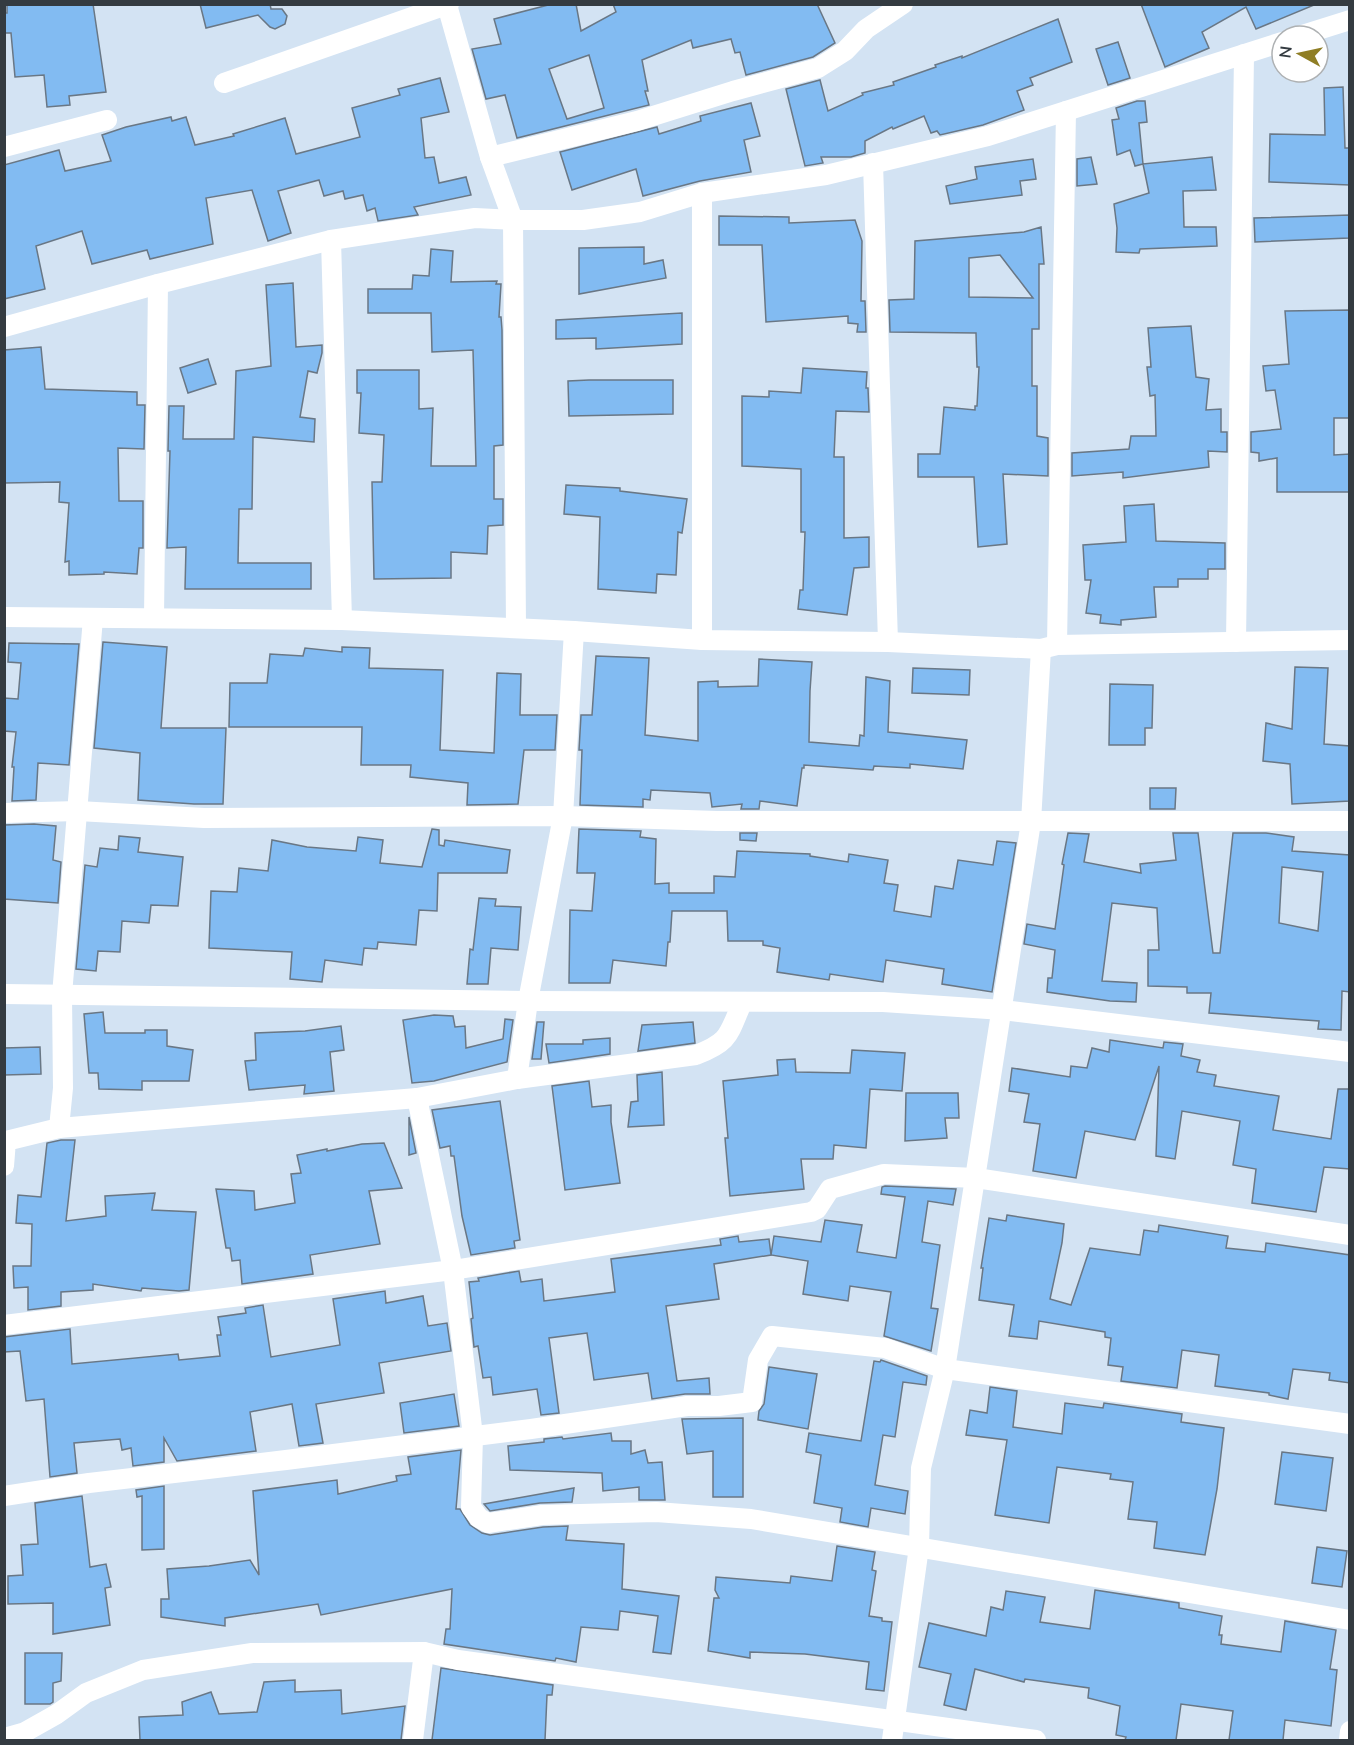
<svg xmlns="http://www.w3.org/2000/svg" width="1354" height="1745" viewBox="0 0 1354 1745" font-family="'Nunito Sans',sans-serif">
	<style>
		.building { fill: #82bbf2; stroke: #697785; stroke-width: 1.5; fill-rule: evenodd }
		.lines { fill: none; stroke-linecap: round; stroke-linejoin: round }
		.minor { stroke: #fff; stroke-width: 20 }
	</style>
	<rect width="100%" height="100%" fill="#d3e3f3"/>
	<g class="building">
		<path d="M7 4H93L106 92 69 96 70 105 47 107 44 75 15 77 11 33H4V13H7Z"/>
		<path d="M200 4H270L271 9H282L287 16 285 24 275 29 270 27 258 15 206 28Z"/>
		<path d="M552 4H576L581 31 616 12 613 4H817L835 43 813 57 746 75 740 52 735 53 731 39 693 48 691 40 642 60 648 91H645L649 105 517 138 505 95 486 99 472 49 501 44 494 19ZM589 55 604 108 567 119 549 69Z"/>
		<path d="M1141 4H1314V5L1256 29 1246 7 1202 32 1209 48 1165 67Z"/>
		<path d="M1058 19 1072 62 1030 78 1033 85 1017 91 1024 110 983 125 940 135 937 131 931 133 924 116 893 129 892 127 865 141V153L851 157H821L823 163 805 166 786 89 820 80 828 111 863 95 862 93 894 85 893 82 936 67 935 65 962 56V58Z"/>
		<path d="M1118 42 1130 78 1108 85 1096 49Z"/>
		<path d="M440 78 449 112 421 118 425 158 434 157 439 183 466 177 471 195 414 207 418 215 378 221 375 208 367 211 363 195 345 199 343 191 324 196 319 180 278 191 291 233 268 241 252 190 206 198 213 244 150 259 147 250 92 264 82 231 36 246 45 289 4 299V165L59 150 65 171 111 161 102 135 126 127 171 117 172 121 186 117 195 145 234 136 233 134 285 118 296 154 360 137 352 108 400 95 398 89Z"/>
		<path d="M1343 87 1345 148H1350V185L1269 182 1270 134 1325 135 1324 88Z"/>
		<path d="M1137 101H1145L1147 122 1139 123 1143 164 1212 157 1216 190 1183 191 1184 227H1216L1217 246 1140 249 1139 253 1116 252 1117 228 1114 204 1149 193 1143 164 1135 166 1130 150 1117 155 1112 120 1119 119 1116 108Z"/>
		<path d="M751 103 760 136 744 140 751 172 700 181 643 196 636 169 572 190 560 152 657 127 659 134 701 121 700 116Z"/>
		<path d="M1091 157 1097 184 1077 186V159Z"/>
		<path d="M1033 159 1036 179 1020 181 1022 195 950 204 946 186 977 179 975 167Z"/>
		<path d="M1350 215 1349 238 1255 242 1254 218Z"/>
		<path d="M719 216 789 217V223L855 220 862 241 861 301H865L866 332H857L858 324 848 323V316L766 322 762 245H719Z"/>
		<path d="M1041 227 1044 264H1039V329H1032V386H1037V436L1048 438V476L1003 474 1007 544 978 547 974 477H918V454H940L944 407 975 410V406H977L979 367H977L976 333 890 332 889 300 914 299 915 241 1024 232ZM1000 255 1033 298 969 297V258Z"/>
		<path d="M644 247V264L663 260 666 278 579 294V248Z"/>
		<path d="M431 249 453 251 451 282 497 281 496 284H501L499 317H501L502 330 503 445 494 446V499H503V525L488 526 487 554 451 552V578L374 579 372 482H382L384 435 359 433 361 393H357V370H419V409L433 408 431 466H476L473 350 432 352 431 313H368V289H412L413 275 429 276Z"/>
		<path d="M293 283 296 347 322 345V353L317 373 308 371 300 417 315 419 314 442 253 437 252 509H239L238 563H311V589H185L186 547 167 548 170 451H168L169 406H184L183 439H234L236 371 271 366 266 285Z"/>
		<path d="M1350 310V418H1334V455L1350 454V492H1277V458L1259 461V453L1251 452V432L1281 429 1275 390 1266 391 1263 366 1289 364 1285 311Z"/>
		<path d="M682 313V344L596 349V338L556 339V320Z"/>
		<path d="M1191 326 1196 377 1209 379 1206 410 1221 409V432H1227V452L1208 451 1209 467 1123 478V472L1072 476V453L1129 449 1131 436H1156L1155 395 1150 396 1147 367H1151L1148 328Z"/>
		<path d="M41 347 45 389 137 392V405H145L144 449 118 448 119 501H143V548H139L137 574 104 572V574L69 575V561L65 562 69 503 59 502 60 482 4 483V350Z"/>
		<path d="M208 359 216 384 188 393 180 368Z"/>
		<path d="M803 368 867 372 866 388H868L869 412 836 411 834 457H844V538L869 537V567L854 568 847 615 798 609 800 590H803L805 532H801V469L742 466V396L769 397V391L801 393Z"/>
		<path d="M589 380H673V414L569 416 568 381Z"/>
		<path d="M566 485 620 488V491L687 499 682 533 678 532 676 575 657 574 656 593 598 589 600 517 564 514Z"/>
		<path d="M1154 504 1156 541 1225 543V569H1208V579H1178V587H1154L1156 617 1121 620V625L1100 623 1101 615 1086 613 1091 580H1085L1083 545 1126 542 1124 506Z"/>
		<path d="M103 642 167 647 161 728H226L223 804H194L138 800 140 753 94 748Z"/>
		<path d="M9 643 79 644 69 765 38 763 36 800 12 801 14 767H12L16 732 4 731V698L18 699 21 663 8 662Z"/>
		<path d="M342 647 370 648 369 668 443 670 440 750 494 753 497 673 521 674 520 715H557L555 750H524L518 804 467 805 468 783 410 777 411 765H361L362 727H229L230 683H267L270 654 303 656 305 648 342 652Z"/>
		<path d="M596 656 649 658 645 735 698 741V682L718 681V687L758 686 759 659 812 662 810 691 809 742 859 746 860 735 864 736 866 677 890 681 888 732 967 740 963 769 910 764V768L874 766 873 770 804 765V768H802L797 806 760 801 759 809H741L742 804 712 807 710 793 651 790 650 800 643 799V807L580 805 582 750H579L581 715H592Z"/>
		<path d="M1295 667 1328 668 1324 744 1350 746V801L1292 804 1290 764 1263 761 1266 723 1292 729Z"/>
		<path d="M913 668 970 670 969 695 912 693Z"/>
		<path d="M1110 684 1153 685 1152 728H1145V745H1109Z"/>
		<path d="M1150 788H1176L1175 809H1150Z"/>
		<path d="M34 824 56 826 53 860 61 862 58 903 4 899V825Z"/>
		<path d="M432 829 439 830V845L444 846 445 840 510 850 507 873H438L437 911 419 910 416 945 378 942 377 949 364 948 362 965 325 960 322 982 290 979 292 952 209 948 211 891 237 892 239 868 268 871 272 840 307 847 356 851 358 837 383 840 380 863 422 867Z"/>
		<path d="M579 829 641 831 640 837 656 839 655 884 669 883V893H714V876L735 877 737 851 810 854V856L848 862 849 854 888 860 884 883 898 885 894 911 931 917 935 886 953 889 958 860 993 865 997 841 1016 843 992 992 942 984 944 969 886 960 883 982 830 974 829 980 777 972 780 948 763 945V941H728L727 911H672L670 942H668L666 966 613 960 610 983H569L570 910 592 911 595 873H577Z"/>
		<path d="M740 833H757L756 841 740 840Z"/>
		<path d="M1068 833 1089 834 1084 862 1141 873 1140 864 1176 860 1173 833H1198L1213 953H1220L1233 833H1266L1294 837 1292 851 1350 855V992L1342 991 1341 1030 1318 1029 1319 1021 1209 1013 1211 993H1187V987L1148 986V950H1159L1157 908 1112 903 1102 981 1137 983 1136 1002 1110 1001 1047 992 1048 978H1052L1055 950 1024 944 1027 924 1055 929 1064 865 1062 864ZM1282 867 1323 872 1318 931 1279 923Z"/>
		<path d="M119 836 140 838 138 852 183 857 178 906 151 905 149 923 122 921 120 952 98 951 96 971 76 969 85 865 97 867 100 848 118 850Z"/>
		<path d="M479 898 496 899 495 906 521 907 518 950 491 948 488 984H467L470 949 473 950Z"/>
		<path d="M103 1012 105 1033H145V1030H167V1046L193 1050 189 1081H142V1090L99 1089 98 1073H89L84 1014Z"/>
		<path d="M434 1015 453 1016 455 1027 465 1026 466 1048 503 1039 505 1019 513 1020 507 1062 434 1081 412 1083 403 1020Z"/>
		<path d="M537 1022H544L541 1059H532Z"/>
		<path d="M693 1022 695 1043 638 1051 642 1025Z"/>
		<path d="M341 1026 344 1050 330 1052 334 1091 304 1094 305 1085 249 1090 245 1061 256 1060 255 1033 305 1031Z"/>
		<path d="M610 1038V1054L549 1063 546 1044H583V1040Z"/>
		<path d="M1110 1040 1163 1048 1164 1042 1183 1044 1181 1056 1200 1060 1197 1072 1216 1075 1214 1086 1279 1096 1273 1130 1331 1139 1338 1089H1350V1169L1324 1167 1316 1212 1252 1203 1256 1169 1233 1165 1240 1121 1182 1111 1175 1159 1156 1156 1159 1066 1135 1140 1085 1131 1076 1178 1033 1171 1040 1124 1024 1122 1029 1094 1009 1091 1012 1068 1070 1077 1071 1066 1087 1068 1092 1048 1109 1052Z"/>
		<path d="M40 1047 41 1074 4 1075V1048Z"/>
		<path d="M852 1050 905 1053 902 1091 870 1089 866 1148 834 1145 833 1159H801L804 1189 730 1196 725 1138H728L723 1081 778 1075 777 1060 795 1059 796 1072 850 1073Z"/>
		<path d="M662 1072 664 1125 628 1127 631 1102 638 1101 637 1075Z"/>
		<path d="M589 1081 592 1107 611 1105V1122L620 1183 565 1190 552 1086Z"/>
		<path d="M906 1093H958L959 1118H945L947 1138 905 1141Z"/>
		<path d="M500 1101 520 1240 514 1241 515 1248 471 1255 462 1216 454 1156H451L450 1146 440 1148 432 1110Z"/>
		<path d="M409 1117 416 1153 409 1155Z"/>
		<path d="M61 1140H75L66 1221 106 1216 105 1196 155 1193 152 1210 196 1212 189 1290 179 1291 142 1288 141 1291 93 1284V1290L61 1292V1306L28 1310V1287L14 1288 13 1266H31L32 1224 16 1223 18 1195 41 1197 47 1143Z"/>
		<path d="M384 1143 402 1188 369 1191 380 1244 310 1255 313 1274 242 1284 240 1260 232 1261 230 1248H226L216 1189 254 1191 255 1210 295 1203 291 1174 301 1173 297 1155 327 1149V1151L362 1144Z"/>
		<path d="M885 1186 956 1189 953 1205 928 1201 922 1242 940 1245 931 1308 938 1309 931 1351 884 1336 891 1292 850 1286 848 1301 803 1294 808 1261 771 1255 774 1236 821 1242 825 1220 862 1225 857 1252 896 1258 905 1197 881 1194 882 1187Z"/>
		<path d="M1007 1215 1064 1224 1062 1243 1050 1299 1071 1305 1090 1248 1140 1255 1144 1230 1158 1232 1159 1225 1228 1236 1226 1248 1265 1252 1266 1243 1350 1255V1383L1329 1380 1330 1373 1293 1369 1288 1399 1269 1395V1393L1215 1386 1219 1355 1182 1350 1177 1388 1121 1381 1123 1367 1108 1365 1111 1338 1105 1337V1332L1039 1321 1037 1339 1009 1336 1014 1305 979 1300 983 1268H981L989 1218 1006 1221Z"/>
		<path d="M738 1236 739 1242 769 1239 771 1255 714 1264 719 1299 666 1306 677 1381 709 1378 710 1394H685L652 1399 648 1373 594 1380 587 1333 549 1338 559 1413 541 1415 537 1389 493 1395 491 1377 483 1378 478 1346 474 1347 471 1319 473 1318 469 1282 479 1281 478 1278 519 1271 521 1282 542 1279 544 1301 615 1292 611 1259 721 1245 720 1239Z"/>
		<path d="M385 1291 386 1303 423 1296 428 1326 447 1323 451 1351 379 1363 384 1393 316 1404 323 1443 299 1446 292 1404 250 1412 256 1451 177 1461 164 1438V1462L133 1466 131 1448 122 1450 120 1439 74 1443 77 1473 50 1477 44 1399 26 1401 20 1351 4 1352V1337L70 1329 72 1364 178 1354 179 1360 220 1356 217 1335H221L218 1317 246 1313 245 1308 263 1305 271 1357 340 1345 333 1299Z"/>
		<path d="M881 1360 927 1376 926 1385 903 1382 895 1437 883 1435 875 1485 908 1491 905 1514 871 1508 868 1527 840 1522 842 1508 814 1503 821 1455 806 1452 809 1433 861 1441 874 1361 880 1362Z"/>
		<path d="M769 1367 817 1374 808 1429 758 1420 759 1411 764 1404Z"/>
		<path d="M990 1387 1017 1391 1013 1427 1062 1434 1065 1403 1103 1408 1104 1403 1182 1414 1181 1422 1224 1428 1217 1489 1205 1555 1154 1548 1157 1522 1128 1519 1133 1482 1110 1479 1111 1474 1057 1467 1049 1523 995 1515 1007 1440 966 1435 970 1410 987 1413Z"/>
		<path d="M454 1394 459 1426 404 1433 400 1403Z"/>
		<path d="M743 1418V1497H713V1451L687 1454 682 1419Z"/>
		<path d="M611 1433 612 1441H631V1454L645 1450 648 1463 662 1462 665 1500H639V1487L603 1491 602 1473 510 1470 508 1446 544 1442V1439L562 1437 563 1439Z"/>
		<path d="M461 1450 456 1509H460L470 1525 482 1533 490 1535 543 1527 568 1526 566 1540 624 1544 622 1589 679 1596 671 1654 653 1652 658 1616 620 1611 618 1630 581 1627 576 1662 556 1658 555 1661 444 1644 446 1629H450L452 1589 321 1615 318 1604 225 1618V1626L161 1617V1599H169L167 1569 209 1566 250 1560 259 1575 253 1491 337 1480 338 1494 397 1481 396 1476 411 1474 408 1457Z"/>
		<path d="M1282 1452 1333 1458 1326 1511 1275 1504Z"/>
		<path d="M164 1486V1549L142 1550V1496L137 1497 136 1490Z"/>
		<path d="M574 1488 572 1502 540 1503 490 1511 484 1504Z"/>
		<path d="M82 1496 90 1567 106 1564 111 1587 105 1588 110 1625 53 1634V1603L8 1604V1576L23 1575 21 1545 38 1544 35 1503Z"/>
		<path d="M837 1546 875 1552 872 1570 876 1571 869 1616 882 1618V1621L892 1622 884 1691 866 1689 869 1662 805 1654 750 1652V1658L708 1651 714 1598H719L715 1590 716 1577 790 1583 791 1576 832 1581Z"/>
		<path d="M1317 1547 1347 1551 1342 1587 1312 1583Z"/>
		<path d="M1095 1590 1179 1603V1608L1222 1616 1219 1635H1222L1221 1644 1281 1652 1285 1621 1336 1630 1330 1669 1337 1670 1331 1726 1285 1720 1283 1740H1229L1233 1711 1181 1704 1176 1740H1125L1126 1737 1116 1735 1120 1706 1088 1698 1089 1688 1025 1679 1024 1682 975 1669 966 1710 944 1705 951 1674 919 1667 929 1623 986 1636 991 1607 1003 1610 1006 1591 1045 1597 1040 1622 1090 1629Z"/>
		<path d="M25 1653H62L61 1681 53 1683V1702L50 1704H25Z"/>
		<path d="M441 1668 553 1685 552 1695H547L545 1740H432Z"/>
		<path d="M295 1680V1692L341 1690 342 1714 405 1706 401 1740H140L139 1717 183 1715 182 1702 211 1692 219 1714 257 1712 264 1682Z"/>
	</g>
	<g class="lines">
		<g class="minor">
			<path d="M447 5 490 157 513 220 516 628"/>
			<path d="M1299 36 1350 20"/>
			<path d="M224 83 449 4"/>
			<path d="M4 147 107 120"/>
			<path d="M490 157 637 121 733 91 818 68 845 51 866 29 903 4"/>
			<path d="M873 163 888 642"/>
			<path d="M331 240 342 620"/>
			<path d="M4 327 158 284 331 240 475 218 513 220H583L640 212 702 193 826 175 988 136 1282 42"/>
			<path d="M4 617 342 620 574 631 702 640 888 642 1041 649 1057 645 1350 640"/>
			<path d="M154 618 158 284"/>
			<path d="M702 640V193"/>
			<path d="M1236 642 1244 54"/>
			<path d="M1057 645 1066 111"/>
			<path d="M4 813 78 811 204 818 563 816 717 821H1350"/>
			<path d="M4 994 528 1001 883 1002 1003 1010 1350 1052"/>
			<path d="M517 1079 528 1001 563 816 574 631"/>
			<path d="M417 1098 453 1270 473 1436 471 1507 479 1518 488 1523 542 1515 656 1512 751 1519 1350 1620"/>
			<path d="M59 1128 417 1098 517 1079 696 1055C730 1042 728 1035 742 1003"/>
			<path d="M4 1166 6 1141 59 1128 63 1088 62 995 93 618"/>
			<path d="M4 1325 453 1270 811 1212 817 1209 830 1189 884 1174 976 1178 1350 1235"/>
			<path d="M4 1496 89 1483 286 1460 531 1429 687 1406H719L752 1402 758 1360 772 1336 885 1348 945 1369 1350 1424"/>
			<path d="M4 1738 25 1732 57 1714 86 1693 143 1670 252 1653 424 1652 458 1660 1036 1740"/>
			<path d="M413 1740 424 1652"/>
			<path d="M892 1740 919 1547 921 1468 945 1369 1031 822 1041 649"/>
			<path d="M1349 1740 1350 1731"/>
		</g>
	</g>
	<rect width="1354" height="1745" fill="none" stroke="#343b41" stroke-width="12"/>
	<g transform="translate(1300 54) rotate(278)"><circle r="28" fill="#ffffff" stroke="#aeb1b3" stroke-width="1.5"/>
	<path d="M0-4.5L10 22L0 15L-10 22Z" fill="#8f7e25"/>
	<text y="-9" font-size="16" font-weight="bold" text-anchor="middle" fill="#343b41">N</text>
	</g>
</svg>
